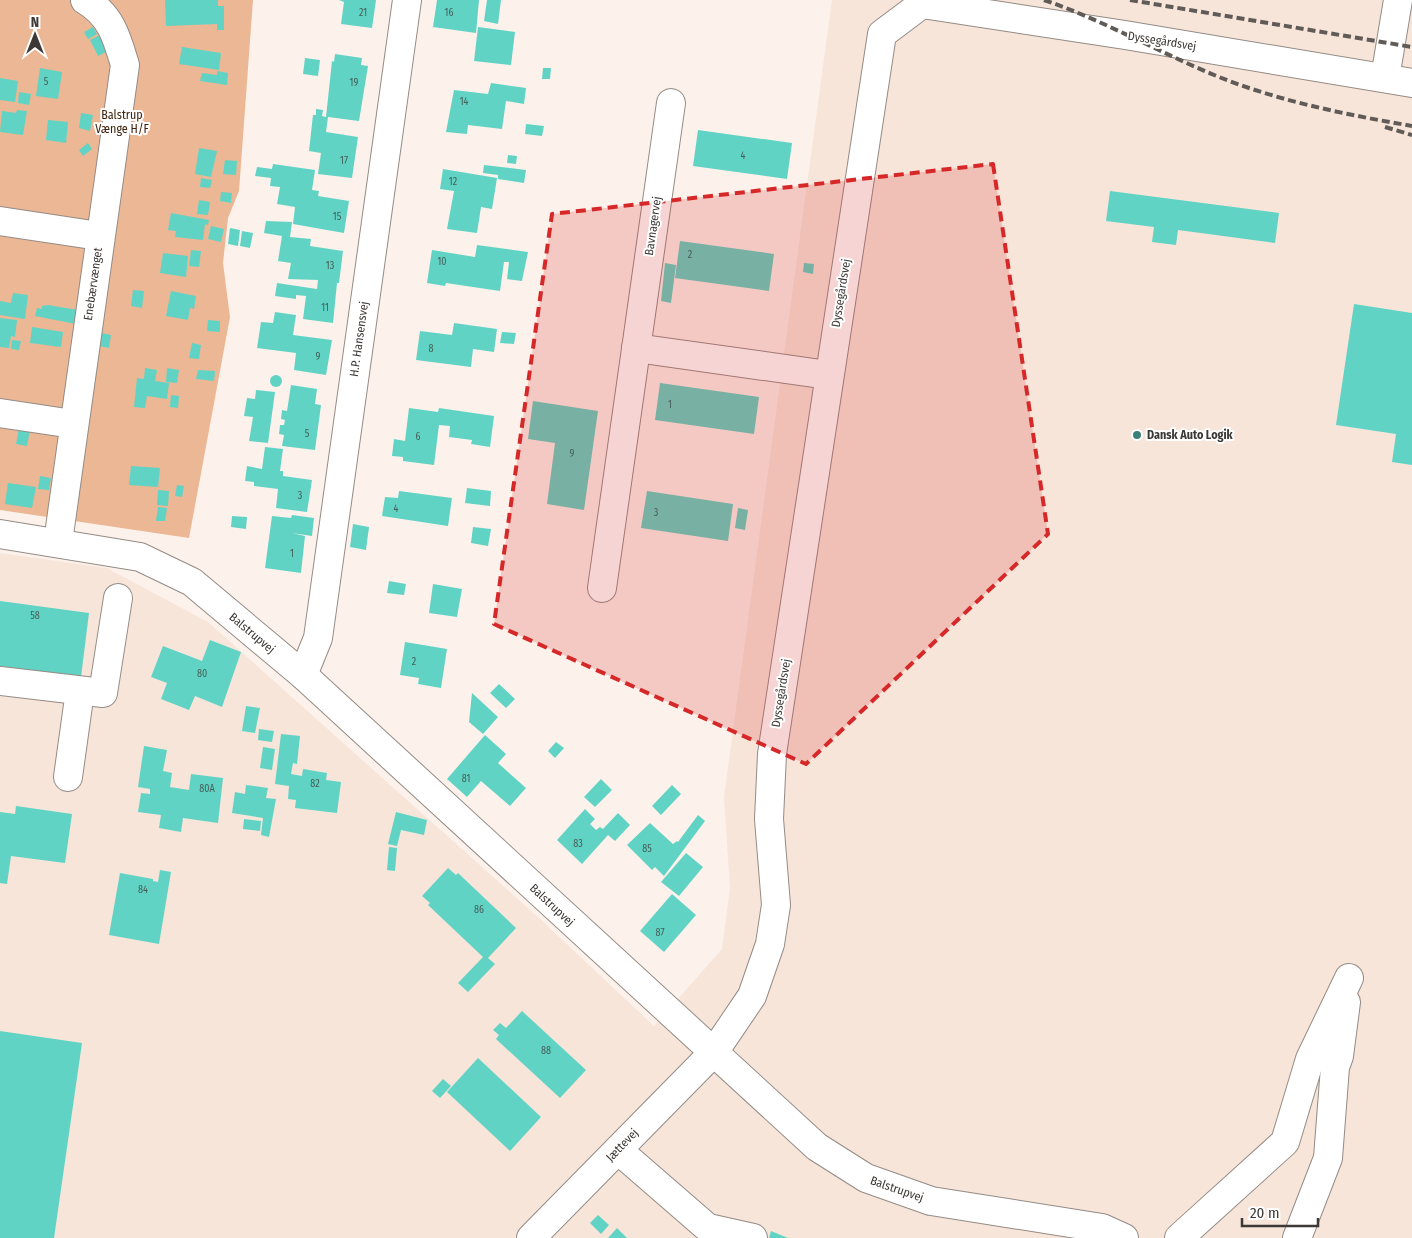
<svg xmlns="http://www.w3.org/2000/svg" width="1412" height="1238" viewBox="0 0 1412 1238" font-family="'Fira Sans Condensed',sans-serif">
	<style>
		.built { fill: #f7e5da }
		.green { fill: #ebb794 }
		.building { fill: #61d3c4 }
		.lines { fill: none; stroke-linecap: round; stroke-linejoin: round }
		.minor-casing { stroke: #948b85; stroke-width: 30 }
		.minor { stroke: #fff; stroke-width: 28 }
		.rail { stroke: #605b57; stroke-width: 4; stroke-dasharray: 8 4; stroke-linecap: butt }
		.marked { fill: #d62828; fill-opacity: 0.2; stroke: #d62828; stroke-width: 4; stroke-dasharray: 10 6; stroke-linejoin: round }
		.poi-dot { fill: #3b8178; stroke: #fff; stroke-width: 2 }
		.labels { text-anchor: middle; stroke-width: 4; stroke-linejoin: round; paint-order: stroke }
		.number-label { font-size: 10px; fill: #455f59 }
		.street-label { font-size: 12px; fill: #3c3835; stroke: #fff }
		.park-label { font-size: 12px; fill: #3f230d; stroke: #fff }
		.poi-label { font-size: 12px; font-weight: bold; fill: #3c3835; stroke: #fff; text-anchor: start }
	</style>
	<rect width="100%" height="100%" fill="#fcf2eb"/>
	<path class="built" d="M832 0H1412V1238H0V553L107 568 208 622 539 918 654 1026 722 949 730 888 724 797Z"/>
	<path class="green" d="M0 0H253L239 191 228 218 223 263 230 317 189 538 0 510Z"/>
	<g class="building">
		<path d="M165 0H218V6H224V30H217V24L166 26Z"/>
		<path d="M339 0H376L372 28 341 24 344 2Z"/>
		<path d="M437 0H479L476 33 433 27Z"/>
		<path d="M487 0H501L498 24 484 21Z"/>
		<path d="M93 27 97 34 88 39 84 32Z"/>
		<path d="M478 27 515 32 511 65 474 61Z"/>
		<path d="M104 33 112 49 98 56 90 40Z"/>
		<path d="M182 47 221 53 219 70 179 64Z"/>
		<path d="M335 54 362 58 361 65 368 66 359 121 328 117 326 132 358 137 352 178 318 174 321 153 309 151 313 115H316V109L323 110 322 116 326 117 332 61 334 62Z"/>
		<path d="M305 58 320 60 318 76 303 74Z"/>
		<path d="M40 68 62 72 58 99 36 96Z"/>
		<path d="M543 68H551L550 79H542Z"/>
		<path d="M217 71 228 73 227 85 200 81 202 73 217 75Z"/>
		<path d="M0 78 18 81 15 102 0 100Z"/>
		<path d="M491 83 526 88 524 104 506 101 502 129 468 125 467 134 446 132 454 90 488 94Z"/>
		<path d="M19 92 31 94 29 105 18 103Z"/>
		<path d="M17 110 27 111 23 135 0 132 2 111 16 113Z"/>
		<path d="M81 113 93 115 90 131 79 128Z"/>
		<path d="M48 120 68 122 66 143 46 140Z"/>
		<path d="M526 124 544 126 542 136 525 134Z"/>
		<path d="M698 130 792 143 787 179 693 166Z"/>
		<path d="M88 143 92 149 83 156 79 150Z"/>
		<path d="M199 148 217 151 211 177 195 174Z"/>
		<path d="M508 155 517 156 516 164 507 163Z"/>
		<path d="M225 160 237 161 236 175 223 174Z"/>
		<path d="M273 164 315 170 312 190 319 191 318 196 349 201 344 233 293 224 295 207 277 204 280 187 270 186 271 178 255 176 257 167 272 169Z"/>
		<path d="M484 165 526 170 524 183 498 179V175L483 173Z"/>
		<path d="M443 169 497 178 492 209 481 207 477 233 447 229 454 191 440 189Z"/>
		<path d="M201 178 212 180 210 188 200 187Z"/>
		<path d="M1110 191 1279 213 1275 243 1178 230 1176 245 1152 242 1154 227 1106 221Z"/>
		<path d="M221 192 232 193 231 203 220 201Z"/>
		<path d="M199 200 210 202 208 215 197 214Z"/>
		<path d="M171 213 209 220 208 225 205 224 203 240 175 237 176 231 168 230Z"/>
		<path d="M266 221 292 222 290 237 311 239 310 246 343 251 339 283H337L333 323 303 319 306 296 296 295V299L275 296 277 283 317 289 318 280 288 279 291 263 278 261 282 236 264 233Z"/>
		<path d="M211 226 224 229 221 242 208 239Z"/>
		<path d="M230 228 240 230 238 246 228 244Z"/>
		<path d="M242 231 253 233 250 248 240 246Z"/>
		<path d="M680 241 774 254 769 291 675 278Z"/>
		<path d="M477 245 528 252 522 281 507 279 509 262H504L500 291 446 283 445 286 427 283 432 250 475 257Z"/>
		<path d="M191 250 201 251 199 267 189 266Z"/>
		<path d="M163 253 188 256 186 277 160 273Z"/>
		<path d="M665 263 676 265 671 303 661 301Z"/>
		<path d="M804 263 814 264 813 274 803 272Z"/>
		<path d="M133 290 144 291 142 308 131 306Z"/>
		<path d="M171 291 196 296 194 309 190 308 188 320 166 316Z"/>
		<path d="M13 293 28 295 25 319 0 315V301L11 303Z"/>
		<path d="M1354 304 1412 313V465L1392 462 1396 434 1336 425Z"/>
		<path d="M48 305 78 310 76 324 35 316 37 308 42 309V306Z"/>
		<path d="M275 312 296 315 293 335 332 340 326 375 294 370 296 353 257 348 261 322 273 323Z"/>
		<path d="M0 318 17 320 15 337 11 336 9 348 0 347Z"/>
		<path d="M208 320 220 321V332L207 331Z"/>
		<path d="M454 323 497 329 494 352 473 349 471 367 416 360 420 331 452 335Z"/>
		<path d="M32 327 63 332 61 347 30 343Z"/>
		<path d="M502 332 516 333 514 344 500 343Z"/>
		<path d="M101 333 111 335 109 348 99 346Z"/>
		<path d="M12 340 21 341 19 350 11 349Z"/>
		<path d="M192 343 201 345 199 359 189 358Z"/>
		<path d="M145 368 157 370 155 381 169 383 167 399 147 396 145 408 134 407 137 378 144 379Z"/>
		<path d="M167 368 179 370 177 383 166 382Z"/>
		<path d="M198 370 215 371 214 381 196 379Z"/>
		<circle cx="276" cy="381" r="6"/>
		<path d="M660 383 759 397 754 434 655 420Z"/>
		<path d="M291 385 317 389 315 404 321 405 315 450 282 446 284 435 279 434 280 425H284L285 420 281 419 282 410 287 411Z"/>
		<path d="M256 390 275 392 268 443 249 441 253 417 244 416 247 398 255 399Z"/>
		<path d="M171 395 179 396 178 408 170 407Z"/>
		<path d="M533 401 598 411 584 510 547 504 555 443 528 439Z"/>
		<path d="M409 408 438 412 439 408 494 416 490 447 471 444 472 440 449 437 450 426 439 425 434 465 403 461V457L392 456 394 439 405 441Z"/>
		<path d="M19 428 30 430 27 446 16 444Z"/>
		<path d="M265 447 283 449 280 471H283V476L312 480 307 512 276 508 278 489 254 486V482L245 481 247 466 262 469Z"/>
		<path d="M131 466 160 468 158 487 129 485Z"/>
		<path d="M40 476 51 478 49 490 38 489Z"/>
		<path d="M8 483 36 487 32 508 5 504Z"/>
		<path d="M177 485 184 486 182 497 175 496Z"/>
		<path d="M467 488 491 491 490 506 465 503Z"/>
		<path d="M158 490 169 491 168 506 157 505Z"/>
		<path d="M399 491 452 498 448 526 382 516 385 497 398 498Z"/>
		<path d="M647 491 733 504 728 541 641 528Z"/>
		<path d="M158 507 167 508 165 521H156Z"/>
		<path d="M738 508 748 510 745 530 735 528Z"/>
		<path d="M292 515 314 518 312 536 292 533 305 536 301 573 265 568 272 516 291 518Z"/>
		<path d="M232 516 247 517 246 529 231 527Z"/>
		<path d="M353 524 369 527 366 550 350 547Z"/>
		<path d="M473 527 491 529 488 546 471 543Z"/>
		<path d="M389 581 406 584 404 595 387 593Z"/>
		<path d="M433 584 462 589 457 617 429 613Z"/>
		<path d="M0 601 89 613 81 677 0 666Z"/>
		<path d="M210 640 241 652 222 707 195 696 189 710 161 699 167 683 151 677 163 646 202 661Z"/>
		<path d="M405 642 447 649 441 688 418 684 419 678 400 675Z"/>
		<path d="M499 684 515 699 506 708 490 693Z"/>
		<path d="M472 693 498 717 483 734 469 722Z"/>
		<path d="M246 706 260 708 255 733 242 731Z"/>
		<path d="M259 729 274 731 272 742 258 740Z"/>
		<path d="M281 734 300 736 297 764 293 763 291 774 302 776 303 769 327 773 326 780 341 782 337 813 295 808 296 800 288 799 289 786 275 784Z"/>
		<path d="M485 735 506 754 498 763 526 788 510 806 481 781 467 797 447 779Z"/>
		<path d="M556 742 564 748 555 758 548 751Z"/>
		<path d="M144 746 167 750 163 771 172 773 170 787 189 790 191 774 223 778 218 823 183 818 181 832 159 828 161 815 138 812 141 793 150 794V789L138 787Z"/>
		<path d="M263 747 275 749 272 770 260 768Z"/>
		<path d="M601 779 612 790 595 807 584 797Z"/>
		<path d="M246 785 268 788 266 798 276 799 269 837 261 835 263 818 232 813 235 792 245 794Z"/>
		<path d="M672 785 681 794 661 815 652 806Z"/>
		<path d="M16 806 72 814 65 863 11 856 7 884 0 883V812L15 814Z"/>
		<path d="M585 809 595 819 590 824 596 830 600 827 603 829 618 813 630 825 615 841 608 835 582 864 557 840Z"/>
		<path d="M396 812 427 820 424 835 401 830 397 846 388 844Z"/>
		<path d="M698 815 705 821 664 876 655 867 652 870 627 845 650 823 673 844 677 841 678 842Z"/>
		<path d="M244 819 261 821 260 831 243 829Z"/>
		<path d="M389 847 397 848 395 871 387 870Z"/>
		<path d="M686 853 703 867 679 896 661 882Z"/>
		<path d="M448 868 456 875 458 873 516 928 488 958 495 964 468 992 458 983 483 957 428 905 430 903 422 896Z"/>
		<path d="M160 870 171 872 159 944 109 935 120 873 153 879V881L158 882Z"/>
		<path d="M672 894 696 915 664 952 640 931Z"/>
		<path d="M522 1011 586 1070 560 1098 496 1039 499 1035 493 1030 500 1023 506 1028Z"/>
		<path d="M0 1031 82 1043 54 1238H0Z"/>
		<path d="M478 1058 541 1117 510 1151 447 1092Z"/>
		<path d="M443 1079 451 1086 440 1098 432 1091Z"/>
		<path d="M598 1215 609 1225 601 1234 590 1223Z"/>
		<path d="M617 1228 627 1238H608Z"/>
		<path d="M771 1231 788 1238H769Z"/>
	</g>
	<g class="lines">
		<g class="minor-casing">
			<g id="minor">
				<path d="M1385 78 1398 0"/>
				<path d="M0 221 99 236"/>
				<path d="M636 348 828 375"/>
				<path d="M0 413 73 424"/>
				<path d="M0 534 140 557 192 582 303 675 817 1147 866 1178 931 1201 1102 1228 1124 1238"/>
				<path d="M58 542 125 65C117 38 111 15 85 0"/>
				<path d="M602 588 671 103"/>
				<path d="M303 675 318 638 407 0"/>
				<path d="M0 681 103 693 118 598"/>
				<path d="M68 777 80 691"/>
				<path d="M618 1150 708 1228 753 1238"/>
				<path d="M531 1238 714 1052 752 996 770 944 776 905 769 819 772 754 882 34 922 4 1125 35 1412 83"/>
				<path d="M1179 1238 1285 1142 1310 1059 1349 978"/>
				<path d="M1297 1238 1328 1158 1335 1067 1339 1056 1346 1002"/>
			</g>
		</g>
		<use href="#minor" class="minor"/>
		<g class="rail">
			<path d="M1044 0C1100 19 1153 49 1207 72 1272 100 1343 114 1412 126"/>
			<path d="M1130 0 1412 47"/>
			<path d="M1385 127 1412 135"/>
		</g>
	</g>
	<path class="marked" d="M993 164 1048 534 806 764 494 624 552 214Z"/>
	<circle class="poi-dot" cx="1137" cy="435" r="5"/>
	<g class="labels">
		<g class="number-label">
			<text x="363" y="16">21</text>
			<text x="449" y="16">16</text>
			<text x="46" y="85">5</text>
			<text x="354" y="86">19</text>
			<text x="464" y="105">14</text>
			<text x="743" y="159">4</text>
			<text x="344" y="164">17</text>
			<text x="453" y="185">12</text>
			<text x="337" y="220">15</text>
			<text x="690" y="258">2</text>
			<text x="442" y="265">10</text>
			<text x="330" y="269">13</text>
			<text x="325" y="311">11</text>
			<text x="431" y="352">8</text>
			<text x="318" y="360">9</text>
			<text x="670" y="408">1</text>
			<text x="307" y="437">5</text>
			<text x="418" y="440">6</text>
			<text x="572" y="457">9</text>
			<text x="300" y="499">3</text>
			<text x="396" y="512">4</text>
			<text x="656" y="516">3</text>
			<text x="292" y="557">1</text>
			<text x="35" y="619">58</text>
			<text x="414" y="665">2</text>
			<text x="202" y="677">80</text>
			<text x="466" y="782">81</text>
			<text x="315" y="787">82</text>
			<text x="207" y="792">80A</text>
			<text x="578" y="847">83</text>
			<text x="647" y="852">85</text>
			<text x="143" y="893">84</text>
			<text x="479" y="913">86</text>
			<text x="660" y="936">87</text>
			<text x="546" y="1054">88</text>
		</g>
		<g class="street-label">
			<text transform="translate(1162 41) rotate(9)" y="4">Dyssegårdsvej</text>
			<text transform="translate(653 226) rotate(-82)" y="4">Bavnagervej</text>
			<text transform="translate(93 284) rotate(-82)" y="4">Enebærvænget</text>
			<text transform="translate(841 293) rotate(-81)" y="4">Dyssegårdsvej</text>
			<text transform="translate(359 339) rotate(-82)" y="4">H.P. Hansensvej</text>
			<text transform="translate(252 633) rotate(40)" y="4">Balstrupvej</text>
			<text transform="translate(781 693) rotate(-81)" y="4">Dyssegårdsvej</text>
			<text transform="translate(552 905) rotate(43)" y="4">Balstrupvej</text>
			<text transform="translate(622 1145) rotate(-46)" y="4">Jættevej</text>
			<text transform="translate(897 1189) rotate(19)" y="4">Balstrupvej</text>
		</g>
		<g class="park-label">
			<text x="122" y="119">Balstrup<tspan x="122" dy="14">Vænge H/F</tspan></text>
		</g>
		<g class="poi-label">
			<text x="1147" y="439">Dansk Auto Logik</text>
		</g>
	</g>
	<g transform="translate(35 35)" stroke="#ffffff" stroke-width="4" paint-order="stroke">
	<path d="M0-4L9 19L0 12L-9 19Z" fill="#3c3835"/>
	<text y="-8" font-size="14" font-weight="bold" text-anchor="middle" fill="#3c3835">N</text>
	</g>
	<path d="M1242 1218v8h76v-8" fill="none" stroke="#3c3835" stroke-width="2.5"/>
	<text x="1250" y="1218" font-size="15" fill="#3c3835" stroke="#ffffff" stroke-width="4" paint-order="stroke">20 m</text>
</svg>
